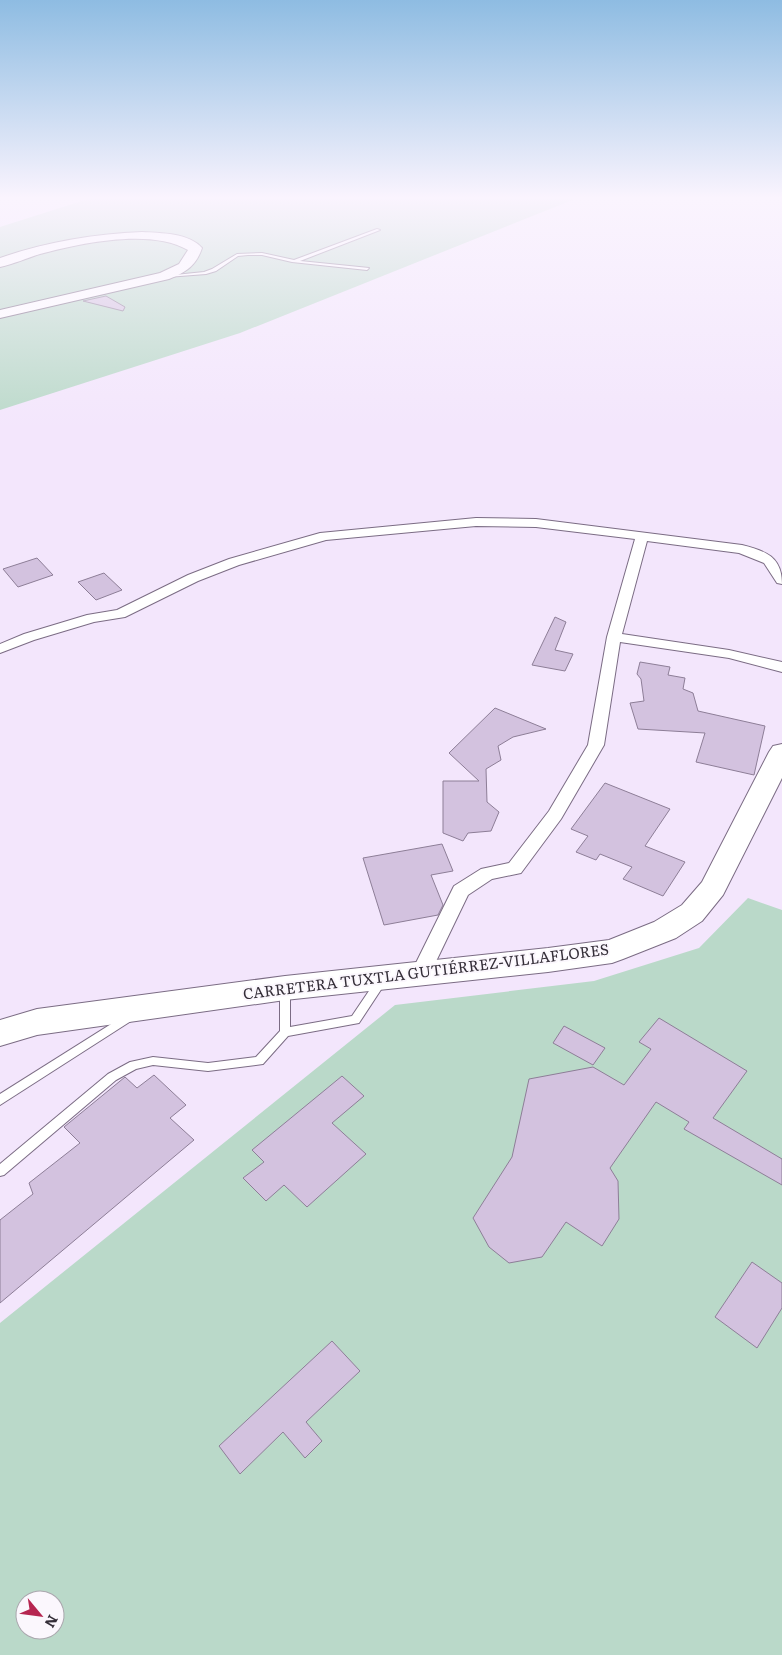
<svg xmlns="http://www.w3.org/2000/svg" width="782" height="1655" viewBox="0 0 782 1655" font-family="Literata,serif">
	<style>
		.green { fill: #bad9c9; fill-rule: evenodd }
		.building { fill: #d3c2df; stroke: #8d7e97 }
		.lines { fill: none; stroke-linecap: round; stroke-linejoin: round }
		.lane-casing { stroke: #7b6c84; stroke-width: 2 }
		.street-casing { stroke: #7b6c84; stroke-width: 2 }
		.primary-casing { stroke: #7b6c84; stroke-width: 2 }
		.lane { fill: #fff; fill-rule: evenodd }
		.street { fill: #fff; fill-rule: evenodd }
		.primary { fill: #fff; fill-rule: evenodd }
		.labels { text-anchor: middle; stroke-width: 4; stroke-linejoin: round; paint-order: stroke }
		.street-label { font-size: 15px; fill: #342e38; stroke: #fbf7fd }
	</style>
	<rect width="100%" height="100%" fill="#f3e6fc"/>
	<g class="green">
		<path d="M88 199H575L240 333 0 410V227Z"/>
		<path d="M748 898 782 910V1655H0V1323L395 1005 594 981 699 948ZM25 1600H55V1630H25Z"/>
	</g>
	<g class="building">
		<path d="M106 296 125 307 123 311 83 301Z"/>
		<path d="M37 558 53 575 18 587 3 569Z"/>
		<path d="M104 573 122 590 96 600 78 582Z"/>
		<path d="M555 617 566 622 555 650 573 654 565 671 532 665Z"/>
		<path d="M640 662 670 667 668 675 685 678 683 689 693 693 698 711 765 726 754 775 696 762 705 733 638 729 630 703 644 701 641 679 637 674Z"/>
		<path d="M495 708 546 729 513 737 498 746 501 760 486 769 487 802 499 812 491 831 468 833 463 841 443 833V781H479L449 753Z"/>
		<path d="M605 783 670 809 645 846 685 862 663 896 623 879 632 867 600 854 596 860 576 852 588 836 571 829Z"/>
		<path d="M442 844 453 871 431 875 443 905 438 915 384 925 363 858Z"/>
		<path d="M659 1018 747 1071 713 1118 782 1159V1185L684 1129 689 1122 656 1102 610 1168 618 1181 619 1219 602 1246 566 1222 542 1257 509 1263 489 1247 473 1218 512 1157 529 1079 593 1067 624 1085 651 1049 639 1042Z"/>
		<path d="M564 1026 605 1048 593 1065 553 1043Z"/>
		<path d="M154 1075 186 1105 170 1118 194 1140 0 1303V1220L33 1194 29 1183 80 1143 64 1127 125 1077 137 1088Z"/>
		<path d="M342 1076 364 1096 332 1123 366 1154 307 1207 284 1185 266 1201 243 1178 264 1162 252 1150Z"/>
		<path d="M752 1262 782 1283V1308L757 1348 715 1317Z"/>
		<path d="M332 1341 360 1371 306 1422 322 1441 305 1458 283 1432 240 1474 219 1446Z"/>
	</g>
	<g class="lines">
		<g class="lane-casing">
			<g id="lane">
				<path d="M377 229 380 230 300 261 369 268 367 270 292 262 262 255H248L238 256 216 271 206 274 167 277 165 276 204 272 212 269 237 254 262 253 294 260Z"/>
				<path d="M381 978 385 979 386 982 359 1023 288 1036 263 1064 208 1071 153 1065 136 1069 116 1080 4 1175 0 1176V1164L108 1074 130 1062 153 1057 208 1063 256 1057 280 1031V988L281 985 285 984 289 985 290 988V1027L352 1016 377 979Z"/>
				<path d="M127 1014 131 1015 132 1018 131 1021 0 1105V1094Z"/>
			</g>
		</g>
		<g class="street-casing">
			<path id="street" d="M476 518 536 519 742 545C766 551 782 557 782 584L777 583 764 563 739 553 647 541 622 634 729 650 782 662V672L729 658 620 642 604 745 561 819 521 873 492 879 468 895 428 978 421 981 414 978 411 973 454 886 481 869 509 863 549 811 588 745 607 637 635 539 536 527 476 526 326 540 239 565 198 581 125 617 94 622 34 640 0 653V644L24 634 87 615 117 610 188 575 229 559 320 533Z"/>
		</g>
		<g class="primary-casing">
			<g id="primary">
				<path d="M142 232C161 233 189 233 202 248 196 266 186 272 169 279L0 318V310L160 273 179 264 188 250C150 228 81 243 40 254 27 258 14 264 0 267V258C46 242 94 234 142 232Z"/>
				<path d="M782 744V778L723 895 702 921 676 938 623 959 612 963 548 972 285 1000 37 1035 0 1046V1020L37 1009 285 976 548 948 609 940 654 922 682 905 702 882 769 752 773 746Z"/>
			</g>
		</g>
		<use href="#lane" class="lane"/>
		<use href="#street" class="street"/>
		<use href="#primary" class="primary"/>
	</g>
	<linearGradient id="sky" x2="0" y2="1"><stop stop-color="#8ebce2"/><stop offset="0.46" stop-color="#faf4fe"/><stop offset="1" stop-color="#faf4fe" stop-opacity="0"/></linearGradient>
	<rect width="782" height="430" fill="url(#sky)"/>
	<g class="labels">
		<g class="street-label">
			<text transform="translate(426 972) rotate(-7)" y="5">CARRETERA TUXTLA GUTIÉRREZ-VILLAFLORES</text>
		</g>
	</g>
	<g transform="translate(40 1615) rotate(119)"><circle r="24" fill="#fbf7fd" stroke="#aba7ae"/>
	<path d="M0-4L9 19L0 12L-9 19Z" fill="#b62550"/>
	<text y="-8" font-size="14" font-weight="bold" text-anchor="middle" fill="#342e38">N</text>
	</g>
</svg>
